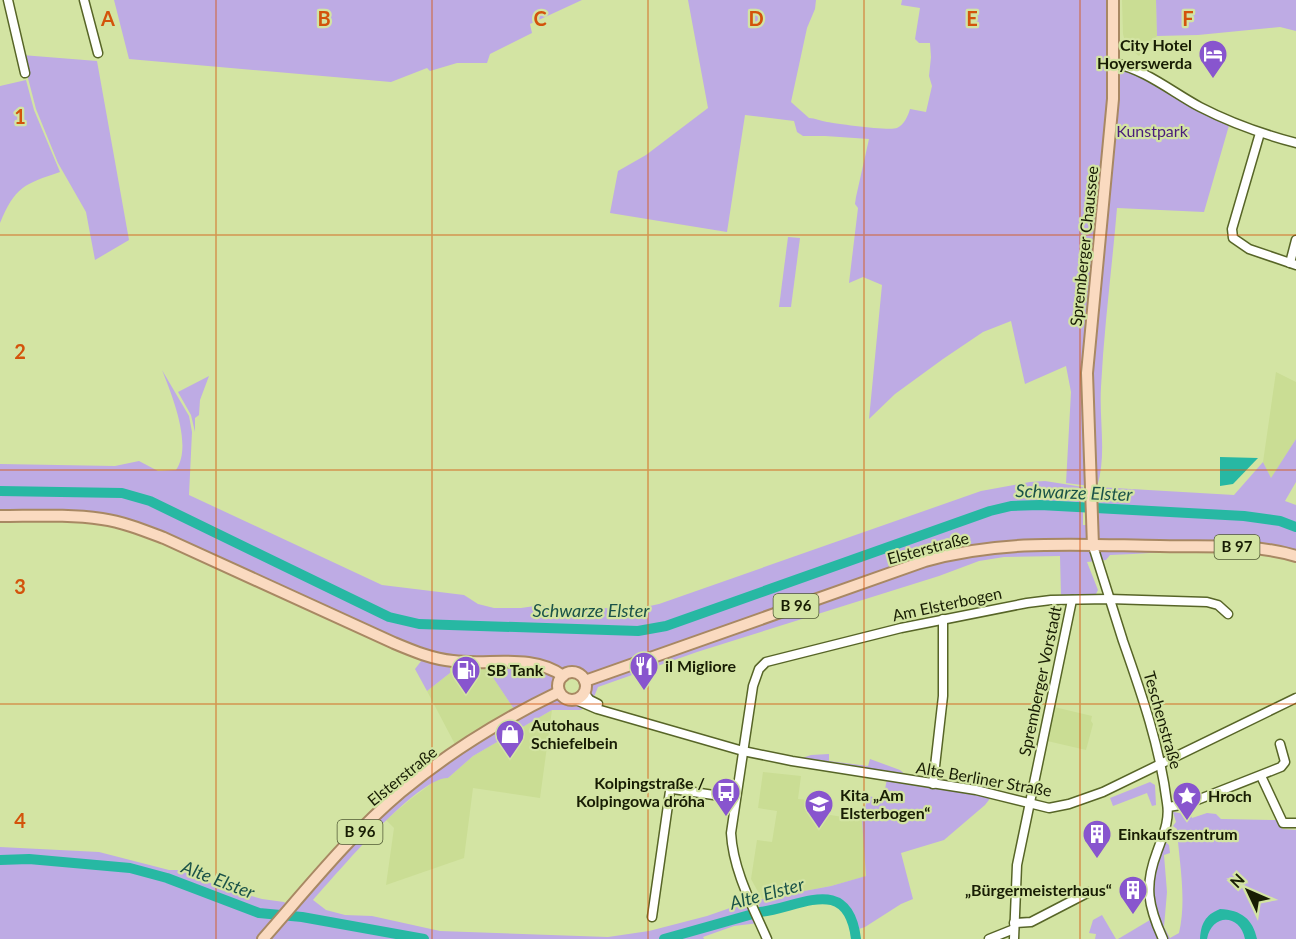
<svg xmlns="http://www.w3.org/2000/svg" width="1296" height="939" viewBox="0 0 1296 939" font-family="Lato,sans-serif">
	<style>
		.built { fill: #cadd94 }
		.green { fill: #beabe4; fill-rule: evenodd }
		.water { fill: #27b8a3 }
		.lines { fill: none; stroke-linecap: round; stroke-linejoin: round }
		.river { stroke: #27b8a3; stroke-width: 10 }
		.minor-casing { stroke: #576527; stroke-width: 11 }
		.major-casing { stroke: #a88863; stroke-width: 14 }
		.minor { stroke: #fff; stroke-width: 8 }
		.major { stroke: #fadac0; stroke-width: 10 }
		.grid { fill: none; stroke: #d3530b; stroke-width: 1.5; stroke-opacity: 0.55 }
		.labels { text-anchor: middle; stroke-width: 4.5; stroke-linejoin: round; paint-order: stroke }
		.shield { fill: #d3e4a3; stroke: #505934; stroke-width: 1.5 }
		.shield-label { font-size: 15px; font-weight: bold; fill: #181d04 }
		.poi-label { font-size: 16px; font-weight: bold; fill: #181d04; stroke: #d3e4a3; text-anchor: start }
		.park-label { font-size: 16px; fill: #491c7b; stroke: #d3e4a3 }
		.street-label { font-size: 16px; fill: #181d04; stroke: #d3e4a3 }
		.water-label { font-size: 18px; font-style: italic; fill: #1a5248; stroke: #d3e4a3 }
		.grid-label { font-size: 20px; text-anchor: middle; font-weight: bold; fill: #d3530b; stroke: #d3e4a3; stroke-width: 4.5; stroke-linejoin: round; paint-order: stroke }
	</style>
	<rect width="100%" height="100%" fill="#d3e4a3"/>
	<g class="built">
		<path d="M1122 0H1156L1157 36 1139 56 1126 45 1123 34Z"/>
		<path d="M1276 372 1296 382V439L1271 479 1263 462Z"/>
		<path d="M450 661 484 664 516 712 458 750 427 691 450 673Z"/>
		<path d="M1050 706 1092 716 1091 721 1093 724 1086 750 1043 740Z"/>
		<path d="M552 710 540 798 473 788 464 858 386 885 394 828 386 820 412 798 435 781 441 778H448L473 756Z"/>
		<path d="M763 772 801 776 798 799 826 802 824 814 862 820 867 876 831 886 762 899 751 879 757 840 772 842 777 811 758 808Z"/>
	</g>
	<g class="green">
		<path d="M114 0H582L530 24 532 33 490 54 487 63H457L430 71 427 68 391 82 129 59Z"/>
		<path d="M688 0H816L815 9 807 28 791 102 809 118C815 118 821 121 827 122 838 124 889 131 897 128 904 125 908 116 910 109L926 112 932 86 929 76 931 57 930 43H919L915 39 920 8 901 5 902 0H1112L1113 48 1089 406 1114 64 1130 66 1230 122 1204 212 1117 208C1112 268 1104 327 1101 387 1099 421 1107 454 1097 487L1234 495 1263 462 1271 478 1296 439V482L1285 501 1296 505V563C1242 543 1167 553 1110 555L1106 560 1087 562 1098 590 1096 594 1061 596 1060 556 1004 557 979 561 939 576 697 652 598 687 594 697 581 710H552L473 756 448 778C417 777 336 875 313 900L326 910 345 915 372 916 440 931 608 937 649 931 707 916 750 901 759 923 734 926 703 937 704 939H0V847L99 852 169 870H187L218 887 262 899 284 902 291 907 402 793 516 712 484 664 450 661V673L427 691 415 669 425 656 164 538 103 519 0 516V464L115 466 139 461 158 471 176 470C193 446 172 395 162 370L189 416 192 432 189 495 382 585 464 595 478 604 494 608H521L535 606 636 609 659 604 981 491 1030 482 1045 481 1083 487V525H1099V493H1091L1090 486 1066 483 1071 392 1066 366 1025 384 1011 321 983 332 943 359 895 394 869 419 882 285 863 277 849 283 858 208 855 204 856 197 869 139 825 136H803L797 132 794 121 745 115 727 232 610 213 618 171 646 155 708 108ZM571 672 582 676C588 686 586 694 576 700L564 699 558 687C558 679 563 675 571 672Z"/>
		<path d="M1156 0H1296V31L1280 27 1198 35 1157 36Z"/>
		<path d="M22 55 97 61 129 240 95 260 86 212 58 163 36 109Z"/>
		<path d="M26 80 34 110 60 172C24 184 15 187 0 223V86Z"/>
		<path d="M788 237 800 238 791 307H779Z"/>
		<path d="M209 376 200 400 199 415 195 418V432L191 415 178 392Z"/>
		<path d="M829 754V761L868 766 870 759 900 770 907 776 794 761 811 755Z"/>
		<path d="M887 779 992 796 985 805 944 840 901 853 913 899 901 904 865 927 859 929C851 924 849 911 839 904 820 891 803 903 785 907 777 909 769 910 761 911L757 900 831 886 866 876 862 820 868 796 883 799Z"/>
		<path d="M1150 782 1155 785 1156 805 1152 806 1147 793 1113 806 1110 798Z"/>
		<path d="M1188 809 1192 818 1207 813 1216 814 1221 819 1277 820 1282 823V829L1296 830V939H1163L1149 894 1162 839 1169 845 1170 853 1164 855 1167 892 1164 927 1170 938 1179 933C1187 898 1179 862 1177 829L1173 826 1176 822 1173 812 1180 813Z"/>
		<path d="M1102 915 1116 939H1095L1096 934 1089 933 1093 920Z"/>
		<path d="M1150 920 1158 939H1118Z"/>
	</g>
	<g class="water">
		<path d="M1220 457 1258 458 1233 484 1220 486Z"/>
		<path d="M1220 909C1241 910 1253 919 1257 939H1245C1240 914 1212 913 1207 939H1200C1201 924 1205 915 1220 909Z"/>
	</g>
	<g class="lines">
		<g class="river">
			<path d="M0 491 122 493 150 501 389 617 419 624 638 631 666 626 990 511 1011 506 1040 505 1244 516 1280 521 1296 527"/>
			<path d="M0 860 29 859 130 868 167 878 259 913 302 917 424 939"/>
			<path d="M664 939 760 912C799 908 848 873 856 939"/>
		</g>
		<g class="minor-casing">
			<g id="minor">
				<path d="M8 0 25 73"/>
				<path d="M84 0 98 53"/>
				<path d="M1113 63C1145 69 1172 92 1200 107 1231 123 1262 134 1296 143"/>
				<path d="M1260 133 1232 229 1233 238 1249 249 1296 265"/>
				<path d="M1290 263 1296 240"/>
				<path d="M1093 546C1103 577 1113 609 1123 641 1142 695 1160 747 1167 803 1170 821 1163 835 1157 852 1144 886 1148 906 1163 939"/>
				<path d="M584 693 590 700 598 704"/>
				<path d="M576 700 597 709 743 751 792 761 976 790 1049 808 1069 804 1103 792 1296 698"/>
				<path d="M1261 776 1283 823H1296"/>
				<path d="M933 784 943 696V619"/>
				<path d="M1168 807 1187 804 1281 767 1285 762 1280 744"/>
				<path d="M652 917 670 791 673 789 734 798"/>
				<path d="M1014 923 1031 922 1089 892"/>
				<path d="M767 939C752 905 733 870 731 833L753 686 759 669 766 662 901 628 1027 603 1051 600 1109 599 1207 602 1218 605 1228 614"/>
				<path d="M989 939 1014 929"/>
				<path d="M1014 939 1017 865 1072 600"/>
			</g>
		</g>
		<g class="major-casing">
			<g id="major">
				<path d="M0 516C34 516 68 514 102 519 123 522 143 530 164 538L394 643C413 651 432 659 453 661 488 666 532 653 563 676"/>
				<path d="M1093 546 1087 373 1113 99V0"/>
				<circle cx="572" cy="686" r="14"/>
				<path d="M585 681 925 561C1002 539 1081 545 1160 546 1206 547 1252 543 1296 556"/>
				<path d="M263 939C307 889 350 835 401 792 449 752 503 719 559 692"/>
			</g>
		</g>
		<use href="#minor" class="minor"/>
		<use href="#major" class="major"/>
	</g>
	<path class="grid" d="M216 0V939M432 0V939M648 0V939M864 0V939M1080 0V939M0 235H1296M0 470H1296M0 704H1296"/>
	<defs>
		<g id="hotel-pin" transform="scale(1.5)"><path d="M0 17L-7.5 6A9.5 9.5 0 1 1 7.5 6Z" fill="#8855ce" stroke="#d3e4a3"/><path d="M-6-4.5h1.5V1H6V5H4.5V3h-9V5H-6ZM-4 0a1.8 1.8 0 1 1 3.6 0ZM.5 0V-2.5h3Q6-2.5 6 0Z" fill="#fff"/></g>
		<g id="restaurant-pin" transform="scale(1.5)"><path d="M0 17L-7.5 6A9.5 9.5 0 1 1 7.5 6Z" fill="#8855ce" stroke="#d3e4a3"/><path d="M-5-6h1v4h1v-4h1v4h1v-4h1v5L-1.5 .5V6h-2V.5L-5-1ZM5-6V6H3V1.5H1.5Q1.5-4 5-6Z" fill="#fff"/></g>
		<g id="fuel-pin" transform="scale(1.5)"><path d="M0 17L-7.5 6A9.5 9.5 0 1 1 7.5 6Z" fill="#8855ce" stroke="#d3e4a3"/><path d="M-5.5-6h7V0h2V4h1.3V-2.5L3-4.5l.8-.8L6-3V5H2.5V1h-1V6h-7ZM-4.2-4.7v3.2H.2V-4.7Z" fill="#fff"/></g>
		<g id="shop-pin" transform="scale(1.5)"><path d="M0 17L-7.5 6A9.5 9.5 0 1 1 7.5 6Z" fill="#8855ce" stroke="#d3e4a3"/><path d="M-5-2.5h2.3a2.7 3.5 0 0 1 5.4 0H5L5.5 6h-11ZM-1.5-2.5h3a1.5 2.3 0 0 0-3 0Z" fill="#fff"/></g>
		<g id="bus-pin" transform="scale(1.5)"><path d="M0 17L-7.5 6A9.5 9.5 0 1 1 7.5 6Z" fill="#8855ce" stroke="#d3e4a3"/><path d="M-5-6H5V4H4V6H2V4H-2V6H-4V4H-5ZM-3.5-4V0h7V-4ZM-3.5 1.2v1.5H-2V1.2ZM2 1.2v1.5H3.5V1.2Z" fill="#fff"/></g>
		<g id="sight-pin" transform="scale(1.5)"><path d="M0 17L-7.5 6A9.5 9.5 0 1 1 7.5 6Z" fill="#8855ce" stroke="#d3e4a3"/><path d="M0-6L1.8-2.2L6-1.7L2.9 1.2L3.7 5.4L0 3.3L-3.7 5.4L-2.9 1.2L-6-1.7L-1.8-2.2Z" fill="#fff"/></g>
		<g id="school-pin" transform="scale(1.5)"><path d="M0 17L-7.5 6A9.5 9.5 0 1 1 7.5 6Z" fill="#8855ce" stroke="#d3e4a3"/><path d="M0-5L7-2L0 1L-7-2ZM-4 1L0 2.5L4 1V4Q0 6-4 4Z" fill="#fff"/></g>
		<g id="building-pin" transform="scale(1.5)"><path d="M0 17L-7.5 6A9.5 9.5 0 1 1 7.5 6Z" fill="#8855ce" stroke="#d3e4a3"/><path d="M-4-6H4V6H1V3H-1V6H-4ZM-2.5-4.3h1.7v1.8h-1.7ZM.8-4.3h1.7v1.8H.8ZM-2.5-1h1.7V.8h-1.7ZM.8-1h1.7V.8H.8Z" fill="#fff"/></g>
	</defs>
	<g fill-rule="evenodd">
		<use href="#hotel-pin" x="1213" y="54"/>
		<use href="#restaurant-pin" x="644" y="666"/>
		<use href="#fuel-pin" x="466" y="670"/>
		<use href="#shop-pin" x="510" y="734"/>
		<use href="#bus-pin" x="726" y="792"/>
		<use href="#sight-pin" x="1187" y="796"/>
		<use href="#school-pin" x="819" y="804"/>
		<use href="#building-pin" x="1097" y="834"/>
		<use href="#building-pin" x="1133" y="890"/>
	</g>
	<g class="labels">
		<g class="shield">
			<rect x="1214.5" y="535" width="45" height="24" rx="4.5"/>
			<rect x="773.5" y="594" width="45" height="24" rx="4.5"/>
			<rect x="337.5" y="820" width="45" height="24" rx="4.5"/>
		</g>
		<g class="shield-label">
			<text x="1237" y="552">B 97</text>
			<text x="796" y="611">B 96</text>
			<text x="360" y="837">B 96</text>
		</g>
		<g class="poi-label">
			<text x="1192" y="51" text-anchor="end">City Hotel<tspan x="1192" dy="18">Hoyerswerda</tspan></text>
			<text x="665" y="672">il Migliore</text>
			<text x="487" y="676">SB Tank</text>
			<text x="531" y="731">Autohaus<tspan x="531" dy="18">Schiefelbein</tspan></text>
			<text x="705" y="789" text-anchor="end">Kolpingstraße /<tspan x="705" dy="18">Kolpingowa dróha</tspan></text>
			<text x="840" y="801">Kita „Am<tspan x="840" dy="18">Elsterbogen“</tspan></text>
			<text x="1208" y="802">Hroch</text>
			<text x="1118" y="840">Einkaufszentrum</text>
			<text x="1112" y="896" text-anchor="end">„Bürgermeisterhaus“</text>
		</g>
		<g class="park-label">
			<text x="1152" y="137">Kunstpark</text>
		</g>
		<g class="street-label">
			<text transform="translate(1084 246) rotate(-84)" y="6">Spremberger Chaussee</text>
			<text transform="translate(928 548) rotate(-15)" y="6">Elsterstraße</text>
			<text transform="translate(947 604) rotate(-12)" y="6">Am Elsterbogen</text>
			<text transform="translate(1040 681) rotate(-78)" y="6">Spremberger Vorstadt</text>
			<text transform="translate(1163 720) rotate(74)" y="6">Teschenstraße</text>
			<text transform="translate(402 776) rotate(-39)" y="6">Elsterstraße</text>
			<text transform="translate(984 779) rotate(10)" y="6">Alte Berliner Straße</text>
		</g>
		<g class="water-label">
			<text transform="translate(1074 493) rotate(2)" y="6">Schwarze Elster</text>
			<text x="591" y="617">Schwarze Elster</text>
			<text transform="translate(218 880) rotate(21)" y="6">Alte Elster</text>
			<text transform="translate(767 894) rotate(-15)" y="6">Alte Elster</text>
		</g>
	</g>
	<g class="grid-label">
		<text x="108" y="26">A</text>
		<text x="324" y="26">B</text>
		<text x="540" y="26">C</text>
		<text x="756" y="26">D</text>
		<text x="972" y="26">E</text>
		<text x="1188" y="26">F</text>
		<text x="20" y="124">1</text>
		<text x="20" y="359">2</text>
		<text x="20" y="594">3</text>
		<text x="20" y="828">4</text>
	</g>
	<g transform="translate(1248 891) rotate(314)" stroke="#d3e4a3" stroke-width="4.5" paint-order="stroke">
	<path d="M0-4.5L10 22L0 15L-10 22Z" fill="#181d04"/>
	<text y="-9" font-size="16" font-weight="bold" text-anchor="middle" fill="#181d04">N</text>
	</g>
</svg>
